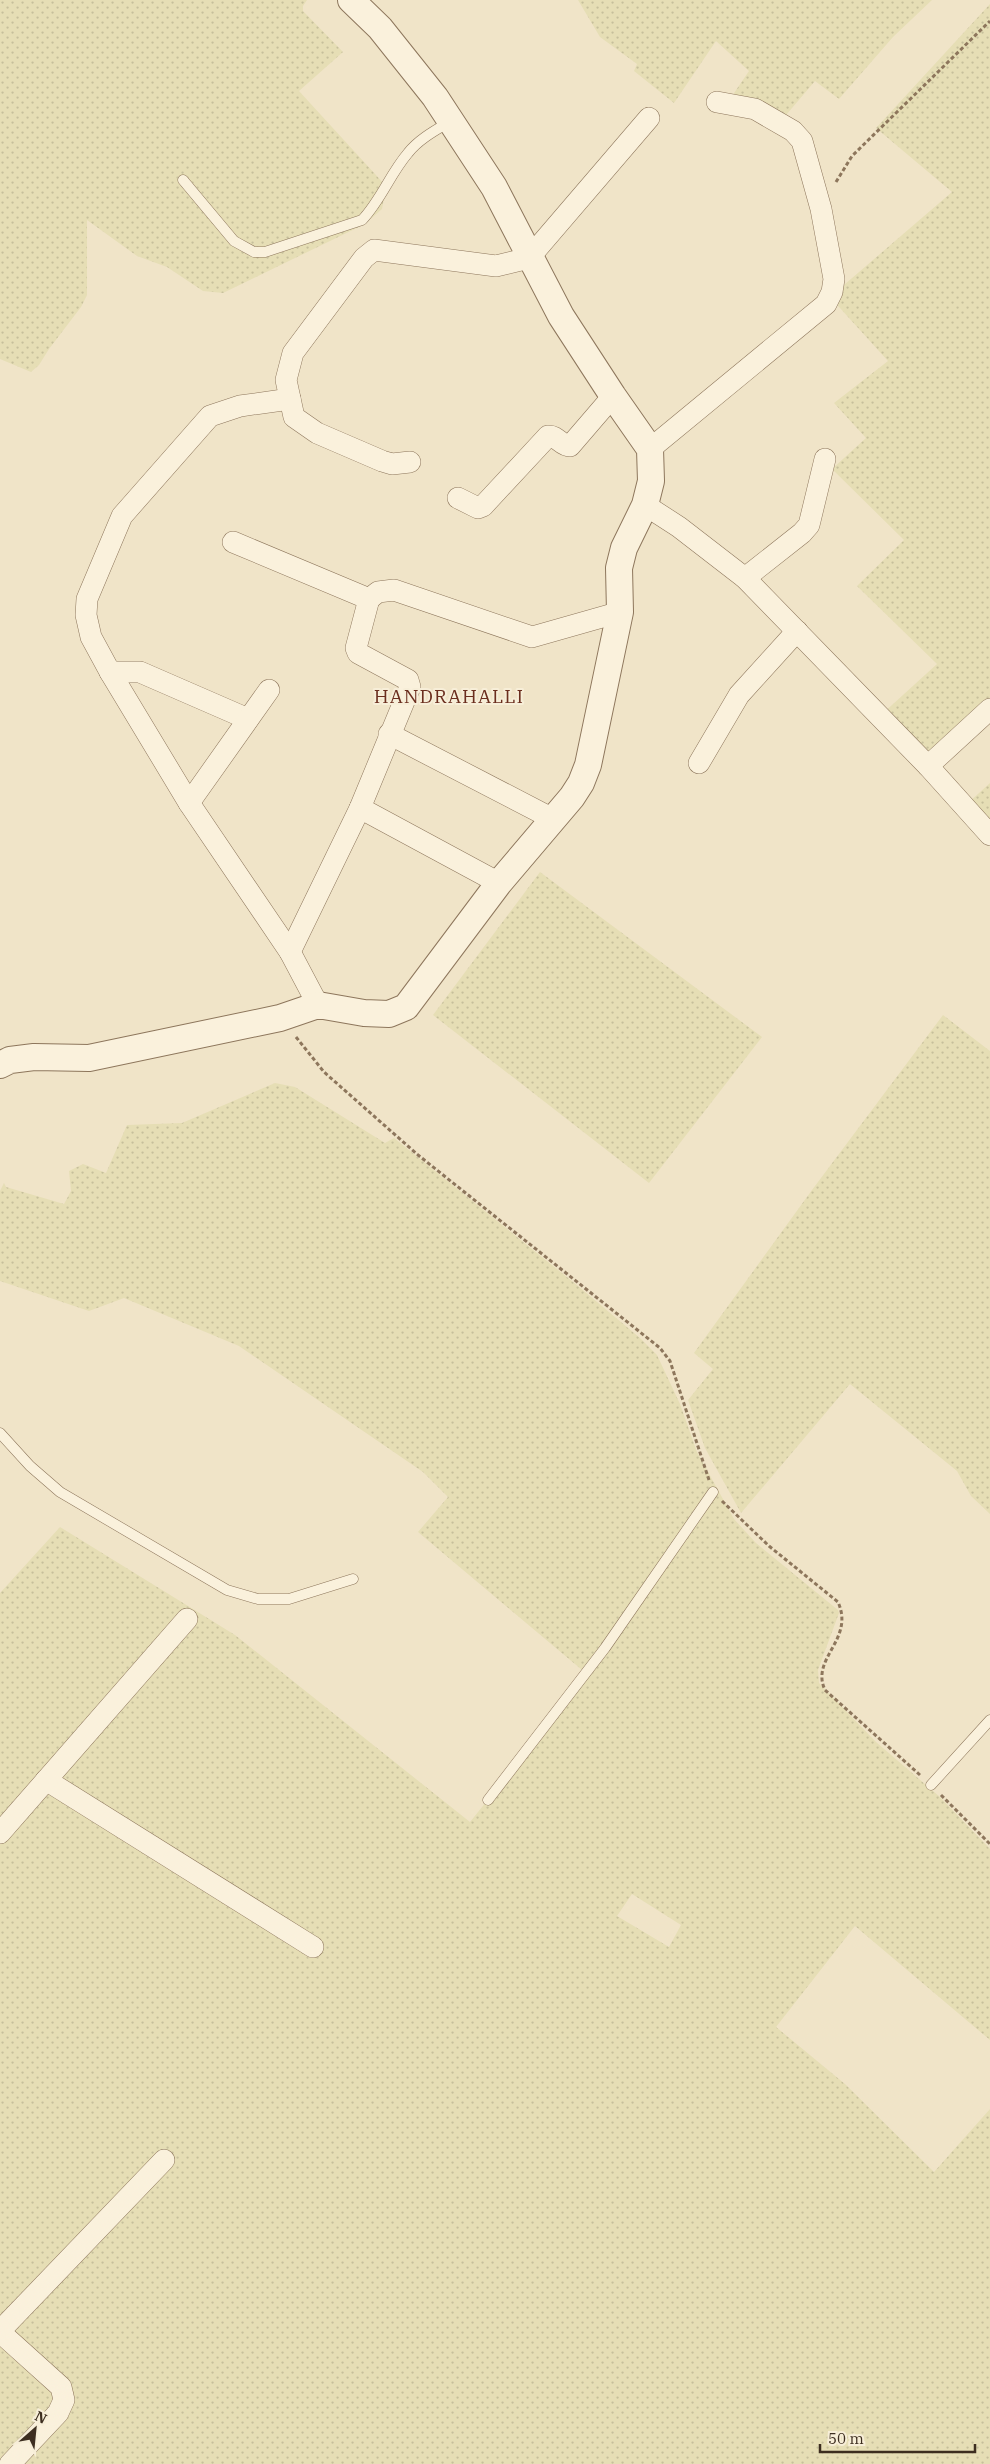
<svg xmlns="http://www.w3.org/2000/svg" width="990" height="2464" viewBox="0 0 990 2464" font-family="'IBM Plex Serif',serif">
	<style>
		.farmland { fill: url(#farmland-dots); fill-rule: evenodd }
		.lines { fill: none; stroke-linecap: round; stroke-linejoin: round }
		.service-casing { stroke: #8d765c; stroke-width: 11 }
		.minor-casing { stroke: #8d765c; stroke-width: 22 }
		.tertiary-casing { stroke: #8d765c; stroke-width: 28 }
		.path { stroke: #8d765c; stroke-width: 3; stroke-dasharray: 4 2.5; stroke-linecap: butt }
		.service { stroke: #faf1dc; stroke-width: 10 }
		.minor { stroke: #faf1dc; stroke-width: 21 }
		.tertiary { stroke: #faf1dc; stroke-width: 26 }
		.labels { text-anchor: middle; stroke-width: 4; stroke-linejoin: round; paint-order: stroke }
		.quarter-label { font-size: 19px; letter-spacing: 1px; fill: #6b2e1e; stroke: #f7eed8 }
	</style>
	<defs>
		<pattern id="farmland-dots" width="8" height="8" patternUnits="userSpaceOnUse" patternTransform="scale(1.25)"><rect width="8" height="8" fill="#e6deb5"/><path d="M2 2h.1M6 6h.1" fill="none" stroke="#c6bf9b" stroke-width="1.8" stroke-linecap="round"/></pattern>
	</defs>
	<rect width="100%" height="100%" fill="#f0e4c8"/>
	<g class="farmland">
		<path d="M0 0H307L303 6V11L343 52 299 91 386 186 382 209 365 224 223 293 203 291 167 267 137 256 87 220V295L81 307 49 349 39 365 31 372 0 359Z"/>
		<path d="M578 0H932L893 37 839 99 815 81 781 121 730 99 749 71 716 41 674 103 634 71 637 64 600 37Z"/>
		<path d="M990 4V702L925 761 881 715 937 664 857 586 904 540 832 469 866 438 834 403 888 361 830 297 952 192 876 128Z"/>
		<path d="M990 783V828L967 804Z"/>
		<path d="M540 872 762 1037 649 1183 433 1015Z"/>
		<path d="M943 1015 990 1051V1514L971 1496 957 1471 850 1384 741 1513 705 1448 688 1400 713 1369 694 1353 812 1190Z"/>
		<path d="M275 1083 295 1087 385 1143 394 1138 578 1286 640 1338 657 1355 680 1404 697 1452 734 1519 756 1543 838 1610 839 1613 818 1670 819 1683 876 1742 940 1797 990 1849V2040L855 1926 776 2027 845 2084 934 2172 990 2109V2464H0V1593L60 1527 235 1635 470 1822 588 1675 418 1532 448 1497 423 1472 239 1346 124 1298 89 1311 0 1281V1191L4 1183 6 1187 64 1204 71 1191 69 1171 83 1164 106 1173 127 1125 182 1123ZM632 1894 681 1925 669 1947 617 1916Z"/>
	</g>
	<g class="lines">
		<g class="service-casing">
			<g id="service">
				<path d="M183 180 234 241 254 252H265L362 220C381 200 390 174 408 153 419 139 436 130 451 121"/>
				<path d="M0 1433 30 1466 60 1492 227 1590 258 1599H289L353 1579"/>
				<path d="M931 1785 990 1720"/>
				<path d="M488 1800 605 1648 713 1492"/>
			</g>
		</g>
		<g class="minor-casing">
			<g id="minor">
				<path d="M290 399 240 406 210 416 122 516 87 599 86 615 91 637 110 672 189 803 290 952 318 1005"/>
				<path d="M650 449 826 304 832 292 834 279 821 209 802 141 793 131 755 109 717 102"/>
				<path d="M410 462 392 464 382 461 317 433 294 417 286 380 293 353 364 258 374 250 496 266 529 258 649 118"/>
				<path d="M458 498 478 508 483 506 548 436C557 435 561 446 570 446L613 396"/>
				<path d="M645 505 679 527 745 578 928 766 990 835"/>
				<path d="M233 542 369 599 378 592 394 590 532 637 620 612"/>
				<path d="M745 578 802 533 809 525 825 459"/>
				<path d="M110 672H140L248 719"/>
				<path d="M389 734 553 819"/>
				<path d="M699 763 739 695 797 631"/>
				<path d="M928 766 990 709"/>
				<path d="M189 803 269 690"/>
				<path d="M360 808 499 883"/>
				<path d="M290 952 360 808 410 687 408 680 358 653 356 648 369 599"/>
				<path d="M46 1780 313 1947"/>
				<path d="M0 1833 187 1619"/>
				<path d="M0 2331 164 2160"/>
				<path d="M0 2332 61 2387 64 2400 58 2413 10 2464"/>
			</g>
		</g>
		<g class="tertiary-casing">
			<path id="tertiary" d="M0 1065 10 1060 34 1057 89 1058 280 1018 318 1005 364 1013 389 1014 406 1007 499 883 572 797 581 783 588 765 620 612 619 568 624 548 645 505 651 481 650 449 613 396 561 316 494 187 435 97 380 28 351 0"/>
		</g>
		<g class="path">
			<path d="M836 182 852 156 990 21"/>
			<path d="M296 1037 324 1072 418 1155 660 1348 670 1361 709 1480"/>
			<path d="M722 1501 769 1546 838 1602C855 1640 810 1658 825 1690L920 1775"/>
			<path d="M941 1795 990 1844"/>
		</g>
		<use href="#service" class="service"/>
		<use href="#minor" class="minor"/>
		<use href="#tertiary" class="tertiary"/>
	</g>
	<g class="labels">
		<g class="quarter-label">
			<text x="449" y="703">HANDRAHALLI</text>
		</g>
	</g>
	<g transform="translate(35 2429) rotate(27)" stroke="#f7eed8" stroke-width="4" paint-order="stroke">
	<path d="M0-4L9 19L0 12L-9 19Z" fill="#3d2e20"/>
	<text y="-8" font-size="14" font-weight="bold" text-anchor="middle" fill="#3d2e20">N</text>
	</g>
	<path d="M820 2444v8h155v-8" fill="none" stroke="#3d2e20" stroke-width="2.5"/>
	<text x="828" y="2444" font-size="15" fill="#3d2e20" stroke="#f7eed8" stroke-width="4" paint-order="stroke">50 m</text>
</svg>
